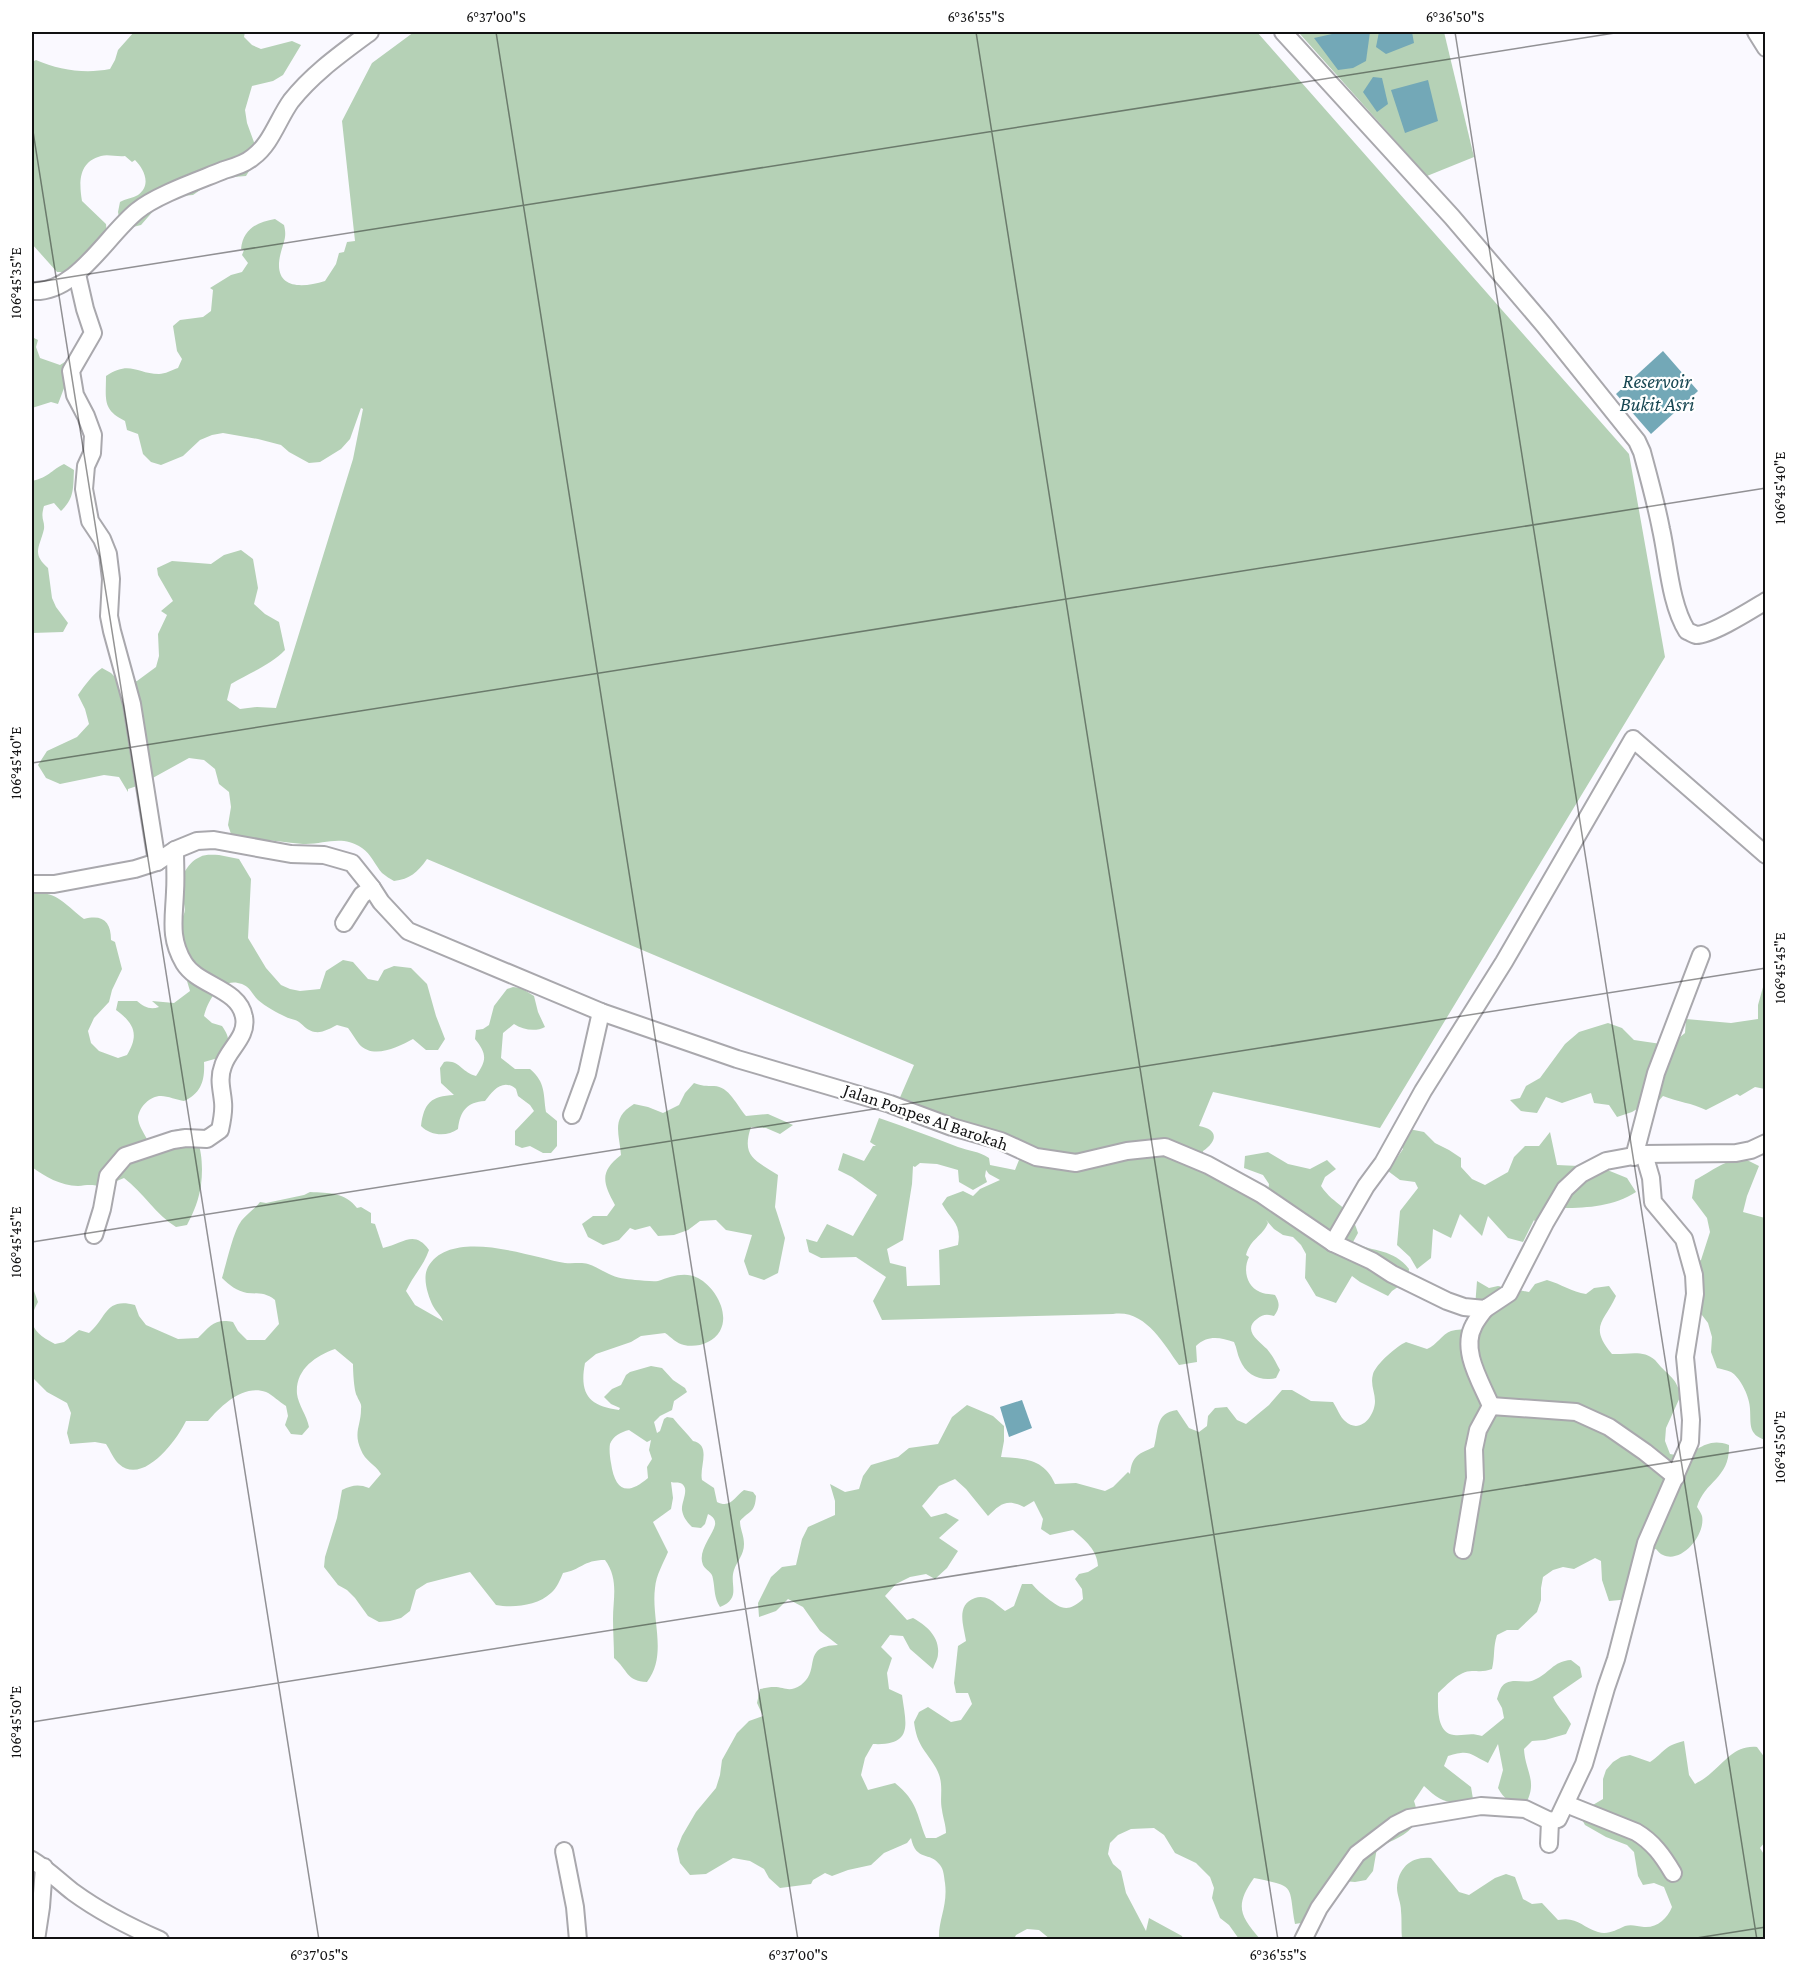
<svg xmlns="http://www.w3.org/2000/svg" width="1797" height="1971" viewBox="0 0 1797 1971" font-family="'Crimson Pro',serif">
	<style>
		.green { fill: #b5d1b6; fill-rule: evenodd }
		.water { fill: #73a8b7 }
		.lines { fill: none; stroke-linecap: round; stroke-linejoin: round }
		.minor-casing { stroke: #a9a8ad; stroke-width: 20 }
		.minor { stroke: #fff; stroke-width: 16 }
		.ticks { fill: none; stroke: #111112; stroke-width: 1.5; stroke-opacity: 0.45 }
		.labels { text-anchor: middle; stroke-width: 4.5; stroke-linejoin: round; paint-order: stroke }
		.street-label { font-size: 18px; fill: #111112; stroke: #fff }
		.water-label { font-size: 20px; font-style: italic; fill: #184753; stroke: #fff }
		.neatline { fill: none; stroke: #111112; stroke-width: 2 }
		.ticks-label { font-size: 15px; text-anchor: middle; fill: #111112 }
	</style>
	<rect width="100%" height="100%" fill="#faf9ff"/>
	<g class="green">
		<path d="M134 32H245L244 37 252 45 261 49 292 41 301 45 283 75 273 81 252 86 245 110 247 123 255 145 257 158 246 176 233 177 222 175 193 195 170 197 155 209 141 225 129 228 120 223 118 212 120 202C125 199 133 198 138 195 152 185 144 169 135 160L132 162 125 156C117 157 108 154 101 156 78 162 79 183 82 201L106 224 107 235 69 272H57L32 244V62L36 60C59 70 85 74 110 69L115 60 118 50Z"/>
		<path d="M414 32H1257L1629 454 1665 657 1380 1128 1213 1092 1199 1126C1217 1129 1219 1140 1203 1151L1204 1162 1217 1168H1231L1238 1173 1266 1206 1269 1184 1263 1175 1244 1168 1245 1156 1268 1152 1288 1164 1310 1169 1327 1160 1336 1169 1325 1177 1321 1186C1335 1207 1350 1204 1358 1233L1353 1242C1374 1253 1393 1248 1409 1269L1408 1280 1392 1291 1388 1296 1360 1282 1352 1276 1336 1303 1316 1296 1305 1278 1306 1254 1301 1245 1293 1237 1283 1235 1274 1229 1266 1220 1268 1223C1262 1237 1251 1238 1246 1255L1249 1257C1243 1269 1246 1286 1260 1292 1264 1294 1270 1294 1275 1295 1280 1303 1280 1308 1274 1316 1267 1314 1263 1314 1257 1319 1242 1330 1259 1341 1267 1349 1273 1356 1276 1363 1280 1370L1276 1378C1261 1382 1246 1375 1240 1360 1237 1354 1237 1348 1234 1342 1220 1337 1207 1335 1196 1346L1197 1362 1179 1365C1163 1343 1145 1309 1113 1314L882 1320 873 1301 886 1277 856 1257 821 1258 809 1252 806 1239 817 1242 827 1224 853 1236 877 1195 852 1177 838 1170 843 1153 864 1161 873 1146H876L870 1142 879 1118C906 1127 932 1137 958 1147 969 1151 979 1151 989 1158L990 1165 1015 1170 1019 1160 1007 1146 895 1109 914 1065 427 859C417 873 410 879 394 881 390 879 386 876 382 873 375 865 371 854 362 848 341 834 324 845 303 844 279 842 256 837 233 840L228 825 231 807 229 792 219 784 215 769 204 760 189 758 140 785 128 789V792L119 777 104 775 60 784 46 778 38 765 47 751 77 737 89 724 85 709 78 695C85 685 92 675 102 668L111 673 122 684 137 681 156 667 159 656 158 634 167 615 161 611 173 601 158 575 157 568 172 561 211 564 224 555 241 550 253 559 258 588 254 604 265 614 279 622 285 650C271 665 249 673 231 684L227 700 240 709 257 707 276 708 353 459 363 409 361 408 350 439 341 449 320 462 309 463 289 452 281 445 258 439 223 433 212 435 200 440 183 456 161 465 151 462 143 454 138 434 127 430 125 421C102 410 106 399 106 376 130 360 137 374 159 374 165 374 172 370 178 368L182 359 177 351 173 326 180 320 203 317 211 311 213 290 210 288 231 275 242 272 248 263 242 255 244 250 241 249C243 229 257 222 275 219L284 225C287 237 284 241 281 252 271 289 300 289 325 281L336 264 339 253 344 252 347 242 355 241 342 121 372 63ZM920 1163 937 1164 958 1170 959 1182 973 1190 987 1182 985 1176 986 1170 989 1174 1000 1180 980 1189 973 1196 963 1191 947 1197 942 1204C951 1220 962 1224 958 1245L939 1250 940 1285 907 1286 906 1267 890 1263 887 1249 903 1240 912 1184 913 1166 915 1167Z"/>
		<path d="M1307 32H1444L1474 157 1427 176 1300 34Z"/>
		<path d="M32 337 38 340 36 347 40 358 60 365 68 360 75 359 58 404 51 402 32 408Z"/>
		<path d="M64 464 74 470C73 487 75 498 61 511L54 503 44 506C40 520 45 520 44 529 40 547 31 553 48 568L52 598 56 607 68 623 63 632 32 633V481C49 477 50 471 64 464Z"/>
		<path d="M219 855 239 859 251 879 248 938 266 968 281 985 290 989 300 991 320 989 326 971 343 960 353 962 368 979 378 981 384 970 394 966 411 968 427 984 436 1016 445 1039 438 1050H426L413 1039C398 1047 373 1060 359 1044 355 1039 352 1033 348 1028L337 1025C331 1028 323 1033 315 1032 308 1031 304 1026 299 1022 295 1019 290 1019 286 1017 277 1013 265 1006 258 1000 252 994 250 987 242 984 221 976 208 1000 204 1016L212 1023 222 1026C230 1037 230 1044 225 1056L204 1062C205 1081 201 1093 184 1101 177 1100 168 1096 161 1096 150 1096 140 1106 138 1117 138 1125 144 1133 147 1139L158 1141C198 1106 205 1153 201 1185 199 1199 194 1212 187 1225L176 1227C156 1215 143 1192 124 1178L102 1187C93 1184 87 1185 78 1186 61 1186 44 1176 32 1167V894C57 890 66 906 84 919 103 914 111 922 111 940L115 942 122 969 112 990 109 1002 94 1018 88 1031 91 1043 99 1051 118 1058 127 1055C139 1035 135 1024 116 1010L118 1001H137C144 1007 150 1010 159 1007L152 1001 174 1003 190 991 187 981 175 926C189 912 185 909 181 892 178 879 188 862 200 857 205 854 213 855 219 855Z"/>
		<path d="M1765 980V1089L1755 1087 1740 1096 1737 1094 1706 1110C1692 1103 1678 1102 1663 1096L1655 1105 1647 1103 1632 1112 1617 1117 1609 1105 1594 1103 1591 1093 1562 1103 1546 1097 1537 1113 1521 1111 1510 1100 1520 1098 1526 1086 1540 1078 1565 1044 1579 1032 1608 1023 1622 1028 1634 1040 1661 1044 1675 1041 1685 1033 1686 1019 1731 1023 1758 1019V1005Z"/>
		<path d="M513 987 521 988 534 996 538 1012 545 1027C536 1032 523 1030 514 1024L503 1033 501 1058 515 1069H530C546 1083 543 1093 546 1112L557 1121V1146L551 1153H543L530 1146 522 1148 515 1145V1131L534 1111 530 1105 518 1096 516 1089C503 1078 493 1090 485 1101 467 1102 460 1111 458 1129 447 1137 431 1136 421 1126 424 1103 431 1096 454 1095L441 1083 440 1068 444 1062C459 1059 462 1073 476 1076 487 1060 487 1054 475 1039L476 1030 483 1029 489 1025 494 1006 507 989Z"/>
		<path d="M694 1083C702 1086 706 1086 714 1086 729 1086 737 1106 746 1116L768 1114 793 1125 780 1134 766 1128 751 1127C741 1157 755 1160 778 1175L775 1207 785 1238 778 1273 764 1280 749 1275 744 1261 752 1235 726 1230 716 1220 700 1221 688 1230 674 1235 658 1236 650 1226 635 1230 630 1228 619 1240 603 1245 588 1237 582 1224 593 1216H607L615 1205C603 1183 599 1172 621 1155 619 1132 611 1118 634 1104L648 1107 663 1113 679 1105 685 1093Z"/>
		<path d="M1409 1129 1424 1132 1435 1143 1449 1150 1461 1158V1167L1472 1179 1485 1185 1508 1172 1514 1157 1525 1146H1539L1550 1132 1557 1165 1600 1167 1627 1178 1636 1192C1614 1206 1589 1208 1563 1208L1539 1229 1534 1220 1523 1242 1508 1238 1488 1216 1482 1236 1460 1214 1451 1238 1433 1229 1431 1258 1417 1269 1410 1257 1397 1245 1400 1211 1418 1188 1415 1182 1400 1180 1388 1171 1403 1149 1396 1138Z"/>
		<path d="M1745 1159 1759 1166 1747 1196 1743 1212 1765 1218V1440C1748 1434 1751 1425 1750 1409 1750 1398 1741 1378 1731 1372 1727 1370 1721 1369 1717 1368L1711 1352 1712 1337 1708 1323 1689 1298 1687 1268 1701 1260 1710 1232 1707 1218 1692 1198 1695 1180C1714 1170 1723 1160 1745 1159Z"/>
		<path d="M310 1192C329 1193 345 1192 357 1208L361 1207 371 1213V1223L375 1224 383 1248C403 1244 414 1229 429 1250 424 1265 413 1276 406 1291L415 1305 443 1321C441 1315 436 1312 433 1306 428 1296 422 1278 428 1267 451 1227 531 1257 565 1263 573 1264 581 1262 588 1264 595 1266 602 1271 609 1274 616 1278 627 1279 635 1280 642 1280 652 1282 658 1281 671 1277 684 1271 698 1278 715 1287 730 1313 720 1331 713 1343 697 1348 684 1345 677 1344 671 1337 665 1333L641 1336 631 1342 596 1354 585 1363C579 1394 589 1406 619 1410L620 1408 611 1404 604 1397 612 1389 621 1385 626 1375 630 1372 651 1366 662 1368 673 1380 685 1388 687 1392 674 1401 672 1410 660 1416 654 1422 657 1433 660 1431 664 1419 667 1417 673 1418C679 1426 687 1433 693 1441 712 1445 699 1467 702 1480L714 1488 717 1502C731 1509 735 1496 744 1490L753 1492 756 1496C755 1513 750 1510 740 1521 740 1529 744 1535 744 1544 744 1555 737 1561 734 1570 729 1585 742 1598 720 1607 714 1598 715 1589 713 1579 712 1571 706 1571 703 1565 697 1551 713 1535 715 1525 716 1519 712 1516 708 1514L705 1524 701 1528 692 1527C687 1522 683 1517 682 1510 681 1502 691 1487 680 1483 677 1482 674 1483 671 1482L673 1498 671 1509 653 1522 668 1552C663 1564 656 1575 655 1588 651 1619 668 1655 647 1682 626 1681 628 1670 614 1658 614 1645 613 1632 613 1619 613 1598 619 1579 605 1560 583 1560 581 1570 563 1573 560 1580 557 1588 551 1593 537 1606 513 1608 496 1605L470 1572 427 1583 416 1590 410 1611 401 1618 390 1621 379 1622 368 1616 355 1598 347 1590 338 1585 324 1567 325 1557 337 1518 342 1490C352 1485 359 1484 369 1488L381 1474C375 1464 365 1461 361 1450 353 1432 361 1426 361 1409 362 1403 359 1402 357 1396 354 1391 353 1371 353 1364L335 1349C315 1356 295 1370 297 1394 298 1404 307 1416 309 1427L302 1435 291 1434 285 1425 288 1416 286 1406C279 1402 273 1395 266 1392 243 1384 221 1406 208 1421H186C177 1440 143 1486 119 1464 114 1460 110 1450 106 1444L95 1442 70 1444 67 1433 71 1413 67 1403 47 1392 32 1377V1290L34 1291 38 1302C25 1324 35 1334 55 1344L64 1342 79 1330 89 1333C107 1318 105 1297 135 1305L139 1316 146 1325 178 1339 198 1338C210 1326 215 1318 233 1322L238 1331 247 1340H265L279 1324 275 1300C265 1292 258 1294 247 1293 237 1291 229 1285 222 1278 226 1265 233 1233 240 1223 245 1215 254 1210 260 1202L266 1203 304 1195ZM629 1430 647 1442 651 1440 649 1450 652 1459 647 1467 648 1478C627 1496 615 1491 611 1463 610 1458 609 1449 610 1444 613 1436 621 1432 629 1430Z"/>
		<path d="M1547 1280C1561 1284 1572 1292 1586 1294L1594 1288 1609 1286 1616 1296C1605 1321 1588 1326 1612 1354 1627 1355 1643 1349 1655 1360 1657 1362 1659 1365 1661 1367 1673 1379 1675 1378 1681 1395L1666 1428 1665 1441 1670 1454C1697 1460 1701 1435 1729 1445 1730 1479 1705 1480 1697 1507 1699 1510 1701 1513 1702 1516 1706 1534 1682 1564 1663 1555 1660 1554 1658 1551 1656 1549L1645 1551 1631 1599 1609 1601 1602 1580 1601 1561 1595 1558 1574 1569 1563 1567 1553 1570 1543 1577 1541 1588V1600L1537 1612 1518 1630H1507L1497 1635C1493 1647 1495 1657 1492 1669 1484 1672 1480 1671 1472 1671 1459 1671 1447 1685 1438 1693 1438 1706 1436 1733 1454 1735 1465 1736 1470 1732 1482 1736L1504 1718 1502 1708 1497 1699C1499 1693 1500 1686 1506 1683 1515 1678 1526 1684 1534 1680 1549 1674 1553 1661 1571 1660L1580 1667 1582 1677 1553 1697C1558 1708 1566 1714 1571 1724L1566 1734 1545 1740 1532 1741 1524 1749C1525 1771 1538 1781 1526 1803 1512 1804 1505 1801 1498 1788L1503 1770 1498 1744 1488 1763C1470 1754 1470 1749 1448 1756L1444 1766 1471 1787 1473 1799C1449 1806 1441 1802 1424 1786L1414 1801C1425 1831 1398 1837 1377 1848L1373 1871 1366 1880 1355 1882 1343 1881 1307 1922 1295 1924C1288 1884 1297 1887 1254 1878 1235 1905 1239 1915 1260 1939H1239L1229 1925 1220 1918 1212 1898 1214 1888 1210 1877 1196 1863 1175 1853 1164 1835 1154 1828 1131 1829 1118 1835 1110 1843 1108 1854 1113 1864 1121 1871 1126 1893 1146 1931 1149 1918 1182 1936 1183 1939H1050L1039 1930 1027 1929 1016 1935 1014 1939H939C938 1920 948 1906 945 1883 944 1877 944 1870 940 1865 930 1851 916 1862 911 1838L907 1843 884 1853 871 1865 848 1870 832 1876 825 1873 813 1880 811 1884 780 1888 769 1878 764 1869 750 1861 733 1858 706 1874 690 1875 680 1863 677 1849 682 1836 696 1812 716 1788 720 1775 722 1760 737 1733 749 1721 763 1716 757 1703 760 1689C764 1688 770 1687 774 1687 785 1687 789 1693 801 1685 822 1670 800 1646 838 1645L820 1631 803 1607 788 1599 776 1611 759 1617 758 1603 771 1577 782 1567 796 1565 802 1539 808 1527 835 1515V1501L830 1484 845 1492 859 1489 863 1476 871 1465 898 1457 909 1448 938 1444 952 1417 967 1405 993 1416 1004 1426V1441L1001 1457C1026 1458 1045 1460 1055 1484L1076 1483 1105 1491 1113 1487 1128 1472 1130 1474C1132 1455 1139 1454 1154 1447 1159 1429 1155 1413 1177 1410L1189 1428 1199 1432 1207 1426 1208 1416 1215 1408 1227 1407 1237 1420 1246 1424 1269 1405 1282 1390H1292L1311 1401 1333 1402C1337 1408 1340 1417 1345 1421 1360 1435 1375 1416 1375 1401 1375 1392 1370 1384 1373 1374 1376 1364 1397 1346 1406 1342L1427 1349C1437 1345 1442 1334 1451 1331 1457 1329 1464 1330 1471 1328L1474 1320 1477 1281 1489 1288 1498 1286 1529 1292 1535 1284ZM955 1479 966 1489 988 1516C1000 1504 1007 1498 1024 1507L1034 1501 1043 1519 1041 1529 1050 1535 1073 1530C1086 1541 1097 1550 1098 1566L1088 1572 1079 1574 1075 1579 1082 1589 1083 1599C1068 1613 1061 1609 1047 1598 1041 1593 1037 1590 1032 1584H1022L1014 1606 1005 1611C999 1607 995 1602 989 1599 985 1597 980 1596 975 1598 955 1605 964 1626 966 1641L958 1646 954 1683 956 1693H968L972 1704 961 1720 951 1722 928 1707 919 1712 914 1722C917 1746 925 1749 936 1768 945 1784 939 1796 942 1810 943 1818 946 1825 946 1833L936 1838H926C916 1813 918 1802 895 1783L868 1790 861 1775 865 1758 873 1744C914 1746 906 1724 902 1695L889 1689 887 1673 892 1658 881 1647 890 1635 903 1636 910 1649 933 1669C934 1665 938 1659 938 1654 940 1637 926 1625 913 1618L907 1620 885 1596 896 1584 910 1577 926 1574 935 1579 947 1568 958 1551 939 1538 959 1520 946 1513 931 1517 922 1506 939 1486Z"/>
		<path d="M1684 1741 1689 1775 1695 1784C1700 1781 1706 1778 1711 1773 1726 1761 1735 1745 1757 1747L1765 1758V1842L1760 1848 1765 1856V1939H1402C1401 1930 1402 1921 1401 1911 1401 1903 1397 1895 1397 1888 1398 1867 1412 1856 1431 1858L1459 1892 1469 1895 1495 1878 1506 1874 1515 1877 1523 1899 1532 1904 1542 1903 1558 1920C1577 1916 1582 1927 1598 1932 1608 1935 1616 1930 1625 1926 1631 1924 1637 1926 1644 1927 1657 1928 1667 1919 1672 1907L1664 1887 1654 1883 1643 1885 1638 1876 1634 1852 1627 1845 1606 1837 1585 1825 1580 1816 1586 1809 1603 1799V1779L1606 1770 1613 1762 1621 1757 1630 1755 1650 1762C1665 1752 1663 1746 1684 1741Z"/>
	</g>
	<g class="water">
		<path d="M1341 32H1370L1366 61 1353 68 1338 70 1314 38Z"/>
		<path d="M1379 32H1412L1414 43 1386 54 1376 47Z"/>
		<path d="M1373 77 1382 78 1388 104 1377 112 1363 92Z"/>
		<path d="M1428 80 1438 121 1405 133 1391 90Z"/>
		<path d="M1663 351 1698 391 1651 434 1616 394Z"/>
		<path d="M1022 1400 1032 1428 1009 1437 1000 1407Z"/>
	</g>
	<g class="lines">
		<g class="minor-casing">
			<g id="minor">
				<path d="M1283 32 1452 217 1544 325 1637 441 1642 452C1649 478 1656 503 1661 529 1668 560 1670 604 1687 631 1690 632 1693 634 1696 635 1712 635 1751 610 1766 601"/>
				<path d="M1756 32 1766 48"/>
				<path d="M77 274 85 309 93 333 71 371 75 395 86 416 93 435 92 453 86 466 84 489 90 521 102 539 108 554 111 579 109 616 112 631 132 704 157 862"/>
				<path d="M32 291C76 294 106 236 137 211 156 195 200 180 224 170 234 167 245 164 253 157 271 144 278 119 291 101 313 73 342 53 370 32"/>
				<path d="M32 884H54L135 869 157 862 175 850 197 841 214 840 291 854 324 855 352 863 372 888 381 902 408 931 601 1012 737 1059 890 1104 952 1127 1001 1141 1036 1157 1076 1163 1127 1151 1165 1147 1208 1165 1261 1194 1333 1243 1372 1261 1392 1274 1447 1301 1464 1307 1485 1309 1509 1293 1545 1223 1565 1189 1581 1174 1606 1161 1644 1154 1736 1153 1751 1150 1766 1143"/>
				<path d="M344 923 362 895 372 888"/>
				<path d="M572 1115 587 1074 601 1012"/>
				<path d="M1634 1157 1656 1073 1701 955"/>
				<path d="M94 1235 102 1209 108 1176 125 1156 173 1140 186 1138 207 1139 220 1130C222 1121 224 1111 223 1102 222 1090 218 1079 223 1066 228 1049 248 1037 244 1017 239 988 198 986 184 963 169 938 174 919 175 892 176 878 175 864 175 850"/>
				<path d="M1333 1243 1366 1186 1383 1163 1423 1091 1504 962 1633 739 1766 855"/>
				<path d="M1485 1309C1481 1314 1477 1319 1474 1325 1460 1350 1481 1382 1491 1406"/>
				<path d="M1491 1406 1576 1412 1609 1427 1645 1452 1676 1477"/>
				<path d="M1463 1550 1475 1478 1474 1449 1478 1430 1491 1406"/>
				<path d="M1566 1804 1636 1832C1653 1842 1663 1856 1673 1873"/>
				<path d="M1549 1844 1550 1821"/>
				<path d="M564 1851 575 1907 578 1940"/>
				<path d="M32 1860C47 1869 59 1881 73 1892 99 1911 130 1927 160 1940"/>
				<path d="M36 1940 41 1907 44 1867"/>
				<path d="M1303 1940 1319 1908 1357 1854 1395 1825 1409 1818 1481 1806 1525 1809 1550 1821 1558 1819 1584 1764 1606 1688 1616 1659 1646 1543 1690 1442 1691 1420 1685 1357 1695 1294 1694 1275 1684 1239 1653 1202 1651 1178 1644 1154"/>
			</g>
		</g>
		<use href="#minor" class="minor"/>
	</g>
	<path class="ticks" d="M496 32 798 1940M976 32 1278 1940M1455 32 1757 1940M32 125 319 1940M32 283 1621 32M32 763 1766 488M32 1242 1766 968M32 1722 1766 1447M1684 1940 1766 1927"/>
	<g class="labels">
		<g class="street-label">
			<text transform="translate(926 1117) rotate(19)" y="6">Jalan Ponpes Al Barokah</text>
		</g>
		<g class="water-label">
			<text x="1657" y="388">Reservoir<tspan x="1657" dy="23">Bukit Asri</tspan></text>
		</g>
	</g>
	<rect width="1797" height="1971" fill="none" stroke="#ffffff" stroke-width="66"/>
	<rect x="33" y="33" width="1731" height="1905" class="neatline"/>
	<g class="ticks-label">
		<text x="496" y="22">6°37'00"S</text>
		<text x="976" y="22">6°36'55"S</text>
		<text x="1455" y="22">6°36'50"S</text>
		<text transform="translate(16 283) rotate(-90)" y="5">106°45'35"E</text>
		<text transform="translate(1780 488) rotate(-90)" y="5">106°45'40"E</text>
		<text transform="translate(16 763) rotate(-90)" y="5">106°45'40"E</text>
		<text transform="translate(1780 968) rotate(-90)" y="5">106°45'45"E</text>
		<text transform="translate(16 1242) rotate(-90)" y="5">106°45'45"E</text>
		<text transform="translate(1780 1447) rotate(-90)" y="5">106°45'50"E</text>
		<text transform="translate(16 1722) rotate(-90)" y="5">106°45'50"E</text>
		<text x="319" y="1960">6°37'05"S</text>
		<text x="798" y="1960">6°37'00"S</text>
		<text x="1278" y="1960">6°36'55"S</text>
	</g>
</svg>
